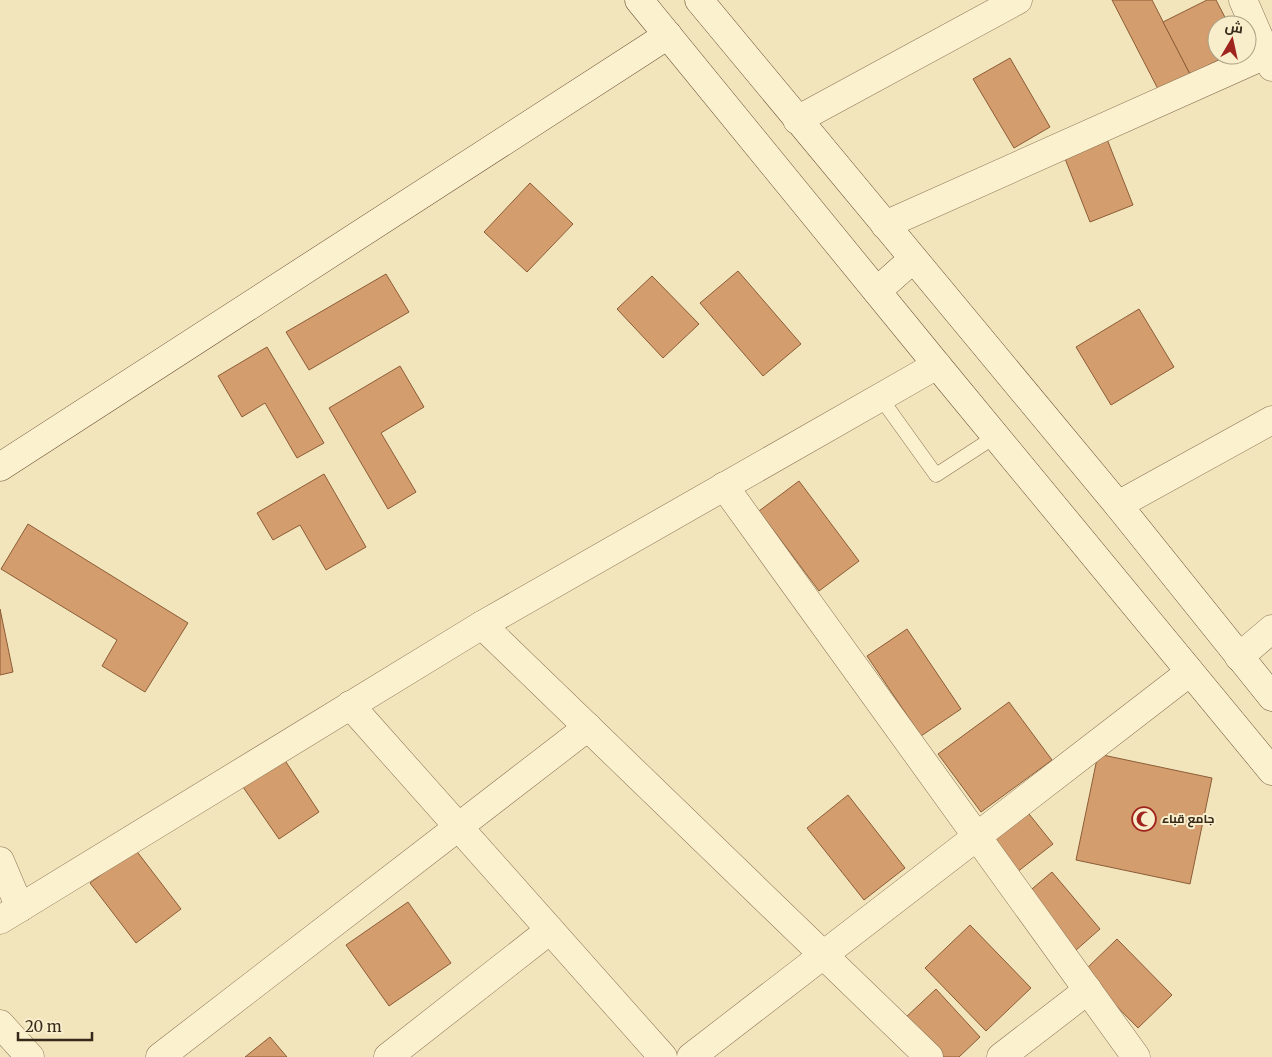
<svg xmlns="http://www.w3.org/2000/svg" width="1272" height="1057" viewBox="0 0 1272 1057" font-family="Merriweather,Cairo,serif">
	<style>
		.building { fill: #d39d6e; stroke: #8c5d37 }
		.lines { fill: none; stroke-linecap: round; stroke-linejoin: round }
		.lane-casing { stroke: #8a7354; stroke-width: 15 }
		.street-casing { stroke: #8a7354; stroke-width: 29 }
		.secondary-casing { stroke: #6c5437; stroke-width: 29 }
		.lane { stroke: #fcf1cf; stroke-width: 14 }
		.street { stroke: #fcf1cf; stroke-width: 28 }
		.secondary { stroke: #fcf1cf; stroke-width: 28 }
		.labels { text-anchor: middle; stroke-width: 4; stroke-linejoin: round; paint-order: stroke }
		.poi-label { font-size: 12px; font-weight: bold; fill: #382a1a; stroke: #f8eecc; text-anchor: start }
	</style>
	<rect width="100%" height="100%" fill="#f2e4bb"/>
	<g class="building">
		<path d="M1112 0H1152L1190 74 1159 91Z"/>
		<path d="M1207 0H1216L1229 25H1217V55H1229L1190 74 1163 22Z"/>
		<path d="M1010 58 1050 127 1014 148 973 79Z"/>
		<path d="M1105 134 1133 205 1090 222 1062 151Z"/>
		<path d="M530 183 573 224 527 272 484 232Z"/>
		<path d="M738 271 801 344 763 376 700 303Z"/>
		<path d="M386 274 409 312 309 370 286 332Z"/>
		<path d="M652 276 699 324 663 358 617 309Z"/>
		<path d="M1139 309 1174 367 1111 405 1076 347Z"/>
		<path d="M267 347 324 443 297 458 265 403 242 417 218 376Z"/>
		<path d="M400 366 424 407 381 433 416 492 388 509 329 408Z"/>
		<path d="M324 474 366 547 326 570 300 525 273 540 257 513Z"/>
		<path d="M799 481 859 561 819 591 759 511Z"/>
		<path d="M28 524 188 623 145 692 102 666 117 640 1 569Z"/>
		<path d="M0 609 13 672 0 675Z"/>
		<path d="M907 629 961 709 921 736 867 656Z"/>
		<path d="M1009 702 1052 760 981 812 938 754Z"/>
		<path d="M1098 754 1212 778 1190 884 1076 860Z"/>
		<path d="M284 759 319 812 279 839 243 787Z"/>
		<path d="M848 795 905 868 864 900 807 828Z"/>
		<path d="M1025 809 1053 844 1012 876 984 841Z"/>
		<path d="M135 849 181 909 136 943 90 883Z"/>
		<path d="M1052 872 1100 929 1075 951 1026 894Z"/>
		<path d="M408 902 451 963 389 1006 346 945Z"/>
		<path d="M970 925 1031 988 986 1031 925 968Z"/>
		<path d="M1117 939 1172 995 1138 1028 1083 972Z"/>
		<path d="M936 989 980 1037 959 1057H939L904 1019Z"/>
		<path d="M270 1037 287 1057H245Z"/>
	</g>
	<g class="lines">
		<g class="lane-casing">
			<path id="lane" d="M880 397 936 475 996 436"/>
		</g>
		<g class="street-casing">
			<g id="street">
				<path d="M1243 0 1272 67"/>
				<path d="M797 120 1018 0"/>
				<path d="M885 225 1272 52"/>
				<path d="M724 486 1136 1057"/>
				<path d="M1118 505 1272 420"/>
				<path d="M482 625 929 1057"/>
				<path d="M1239 657 1272 629"/>
				<path d="M350 705 663 1057"/>
				<path d="M0 861 20 908"/>
				<path d="M0 920 482 625 937 365"/>
				<path d="M0 1024 30 1057"/>
				<path d="M160 1057 588 727"/>
				<path d="M388 1057 550 930"/>
				<path d="M691 1057 1190 672"/>
				<path d="M1001 1057 1088 990"/>
			</g>
		</g>
		<g class="secondary-casing">
			<g id="secondary">
				<path d="M639 0 937 365 1272 771"/>
				<path d="M699 0 1118 505 1272 697"/>
				<path d="M877 291 913 259"/>
				<path d="M0 467 668 35"/>
			</g>
		</g>
		<use href="#lane" class="lane"/>
		<use href="#street" class="street"/>
		<use href="#secondary" class="secondary"/>
	</g>
	<defs>
		<g id="mosque-ring" transform="scale(1.25)"><circle r="9.5" fill="#f8eecc" stroke="#9f241e" stroke-width="1.5"/><path d="M3.5-4.9A6 6 0 1 0 3.5 4.9A5 5 0 1 1 3.5-4.9Z" fill="#9f241e"/></g>
	</defs>
	<g fill-rule="evenodd">
		<use href="#mosque-ring" x="1144" y="819"/>
	</g>
	<g class="labels">
		<g class="poi-label">
			<text x="1162" y="823">جامع قباء</text>
		</g>
	</g>
	<g transform="translate(1232 40) rotate(9)"><circle r="24" fill="#f8eecc" stroke="#aba085"/>
	<path d="M0-4L9 19L0 12L-9 19Z" fill="#9f241e"/>
	<text y="-8" font-size="14" font-weight="bold" text-anchor="middle" fill="#382a1a">ش</text>
	</g>
	<path d="M18 1032v8h74v-8" fill="none" stroke="#382a1a" stroke-width="2.5"/>
	<text x="25" y="1032" font-size="15" fill="#382a1a" stroke="#f8eecc" stroke-width="4" paint-order="stroke">20 m</text>
</svg>
